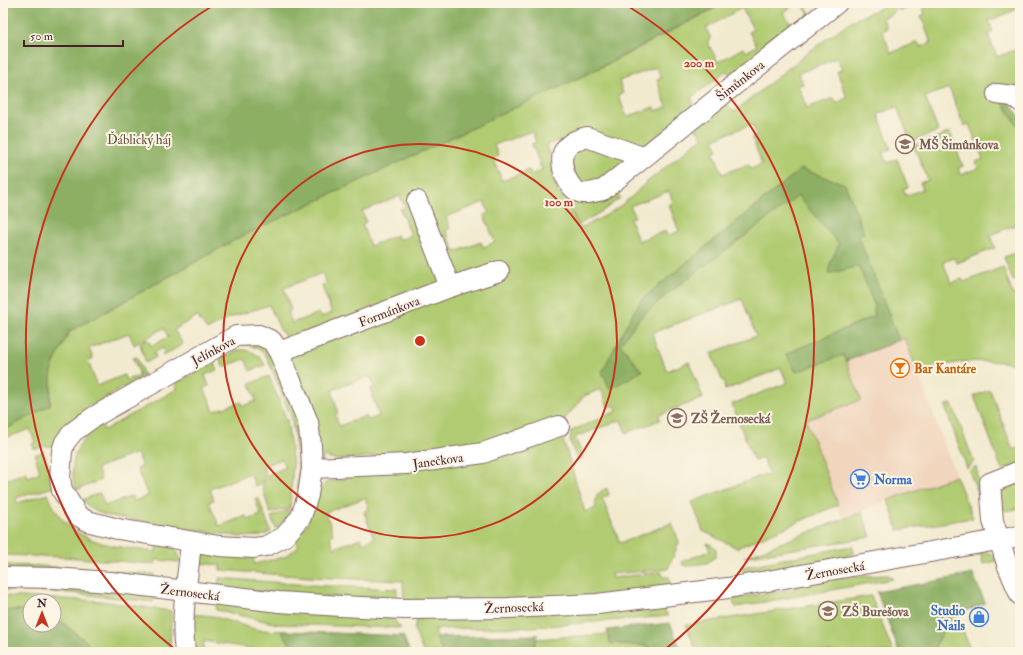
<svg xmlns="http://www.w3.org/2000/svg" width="1023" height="655" viewBox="0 0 1023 655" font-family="'IM FELL Double Pica',serif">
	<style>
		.built { fill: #f1d5bd }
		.green { fill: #b0cb71; stroke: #7d754e; fill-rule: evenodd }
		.forest { fill: #8caf63; stroke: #6b6747 }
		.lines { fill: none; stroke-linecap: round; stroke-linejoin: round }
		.minor-casing { stroke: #856664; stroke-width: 22 }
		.minor { stroke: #fff; stroke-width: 20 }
		.ring { fill: none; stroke: #c8321e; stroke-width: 2 }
		.labels { text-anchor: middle; stroke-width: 4; stroke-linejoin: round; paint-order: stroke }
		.street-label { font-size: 13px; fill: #4a1f2b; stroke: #fcf5e5 }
		.park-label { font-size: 13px; fill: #695340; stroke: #fcf5e5 }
		.education-label { font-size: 13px; font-weight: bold; fill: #785e54; stroke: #fcf5e5; text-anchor: start }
		.food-label { font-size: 13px; font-weight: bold; fill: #c56008; stroke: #fcf5e5; text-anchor: start }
		.shop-label { font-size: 13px; font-weight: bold; fill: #366cbe; stroke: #fcf5e5; text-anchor: start }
		.centre { fill: #c8321e; stroke: #fcf5e5; stroke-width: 2 }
		.ring-label { font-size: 12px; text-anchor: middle; font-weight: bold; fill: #c8321e; stroke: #fcf5e5; stroke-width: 4; stroke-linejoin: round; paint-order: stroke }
	</style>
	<rect width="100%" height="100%" fill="#fcf5e5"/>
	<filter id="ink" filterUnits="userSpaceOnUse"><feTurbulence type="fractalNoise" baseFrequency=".025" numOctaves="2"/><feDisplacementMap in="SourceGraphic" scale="8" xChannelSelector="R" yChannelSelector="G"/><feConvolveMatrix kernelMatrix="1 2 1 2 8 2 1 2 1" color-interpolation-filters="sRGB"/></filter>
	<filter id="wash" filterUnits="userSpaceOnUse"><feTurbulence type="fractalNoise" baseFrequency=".012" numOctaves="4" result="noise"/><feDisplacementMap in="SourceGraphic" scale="16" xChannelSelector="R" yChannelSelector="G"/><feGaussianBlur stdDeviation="0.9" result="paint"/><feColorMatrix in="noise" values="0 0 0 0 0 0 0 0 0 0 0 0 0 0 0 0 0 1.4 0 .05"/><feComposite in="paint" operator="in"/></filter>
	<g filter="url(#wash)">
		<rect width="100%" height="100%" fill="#f2eacf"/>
		<path class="built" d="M905 338 956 476 888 500 843 519 806 420 861 400 846 361Z"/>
		<g class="green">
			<path d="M725 3H796L783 13 793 26 809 14 804 6 812 15 733 78 727 71 691 98 694 102 691 105 694 109 648 143 637 146 557 141 547 145 556 188 558 194H561L580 228C602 219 627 204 642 186L703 137 693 125 721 103 724 107 727 104 734 112 810 51 851 21 892 3H920L900 11 898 8 893 10 894 13 883 18 887 28 882 31 891 53 918 42 920 47 931 43 921 16 925 14 921 3H1020V8L989 21 993 32 988 34 997 57 1020 48V95L996 92 1020 129V223L990 235 995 248 957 263 954 258 943 262 951 283 962 279 964 282 1003 267 1013 295 1018 294 1020 299V364C985 359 950 360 918 373L905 338 846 361 861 400 806 420 838 505 737 548 703 531 692 502 769 473 763 458 754 461 732 404 787 383 781 368 725 390 724 380H722L711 353 756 336 742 299 652 333 667 371 689 362 703 398 659 415 660 420 626 433 621 420 575 437 583 457 577 460 570 441 571 431 617 411 614 405 608 407 601 389 584 396 559 426 585 512 596 508C594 498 597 492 607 488L609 495 602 498 620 543 672 523 679 542 668 569 611 574 612 578 661 572 664 577H669L671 589 668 597 404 601 403 581 310 577 220 570V565L199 563 202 557 209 552 253 554 254 564 284 557 299 547 293 538 306 526 319 494 297 488 298 464 292 419 267 357C260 348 253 346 243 344L242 342 292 348 280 329 269 305 229 318 207 330 197 316 174 330 183 344 163 356 162 354 165 352 163 348 154 353 156 357 146 363 140 344 147 339 152 346 168 337 164 328 134 345 129 333 89 348 93 359 88 361 97 386 124 375 126 380 140 375 133 358 137 357 144 376 83 410 85 414 55 446H44L34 449 32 444 35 442 30 429 3 439V431L50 405 52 367 69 332 240 237 614 61ZM742 8 753 29 749 32 757 46 746 52 743 48 718 62 707 41 711 39 706 28ZM837 58 842 70 837 71 847 98 836 103 834 98 807 108 798 86 803 84 799 73ZM657 67 661 78 657 80 667 107 656 111 654 107 627 117 618 95 623 93 619 81ZM949 88 964 126 969 124 983 159 976 162 978 168 961 175 958 168 963 166 950 132 914 146 928 180 920 183 923 189 906 196 903 189 908 187 897 159 887 163 883 152 891 149 878 114 897 107 911 142 938 131 925 97ZM752 124 757 136 752 137 762 164 751 169 749 164 722 174 714 152 718 150 714 139ZM532 131 536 142 532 144 542 170 531 175 529 170 502 181 493 158 498 156 494 145ZM669 191 673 202 669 205 679 231 668 236 666 231 638 241 630 219 635 217 630 206ZM400 196 405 207 400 209 411 235 399 240 397 235 370 246 362 224 366 222 362 211ZM484 202 489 213 484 215 495 242 483 247 481 242 455 252 446 230 450 228 446 217ZM322 273 327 284 322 286 332 313 321 317 319 313 292 323 288 312 291 310 284 288ZM370 376 374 387 370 389 379 416 368 420 366 416 339 426 335 414 338 413 332 390ZM406 453V469L345 475V479L326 482 318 490 324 454 328 458 338 460ZM365 498 369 509 364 512 374 538 363 543 361 538 334 548 330 537 333 535 326 512Z"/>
			<path d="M585 146 622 157 625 163 601 183 580 186 569 160 571 155Z"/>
			<path d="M561 187 615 188 620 198 604 210 580 224H578Z"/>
			<path d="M1020 251V278L1013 281 1004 257Z"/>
			<path d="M238 350C251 349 259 354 265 365L250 371 245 359 223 367 220 359Z"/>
			<path d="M214 363 217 370 205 375 209 386 204 388 214 411 241 402 243 406 256 401 250 384 269 376 287 420 293 465 290 508 270 513 262 486 269 474 285 468 282 459 263 466 266 475 261 484 255 486 250 473 210 489 214 500 209 502 219 526 246 516 248 520 261 515 255 499 258 497 271 532 261 536 241 537 109 516C98 514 90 508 82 500L100 493 105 506 132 496 134 501 148 496 137 469 142 467 137 453 97 468 101 480 76 490C67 461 77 440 101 424L104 430 177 389 175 384Z"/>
			<path d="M990 390 1013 450 1020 447V461L1017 465 1002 470 974 396Z"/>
			<path d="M952 404 974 462 967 468 945 407 946 405Z"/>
			<path d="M43 451 51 473 54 487 16 498 17 503 48 494C66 544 111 546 156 552L157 541C170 544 179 547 180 562L156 560 155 564 63 557 3 555V481L26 472 28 477 40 472 35 455Z"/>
			<path d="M976 466 982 497 980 498 969 471Z"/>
			<path d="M956 476 973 518 898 530 888 500Z"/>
			<path d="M1020 477V508L1006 511 1004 509H1000C1000 489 1003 488 1020 477Z"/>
			<path d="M289 510 287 518 276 529 271 517Z"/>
			<path d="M862 512 871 537 744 557Z"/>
			<path d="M707 543C715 546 718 549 715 557L707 563 685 566 682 564 683 561 710 551Z"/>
			<path d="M852 546 854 553 829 563 744 578 742 567Z"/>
			<path d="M980 551 990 553 997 561 983 564Z"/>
			<path d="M3 565 41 566 154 574V581L3 570Z"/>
			<path d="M889 575 893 579 736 607 734 605 733 598 796 589V584L829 578Z"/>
			<path d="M219 578 308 585 397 589V602L218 589Z"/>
			<path d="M3 583 154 595 153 602 71 593 3 590Z"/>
			<path d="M3 596 101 601 171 611 170 652H88L87 643 54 616V601H30V609L3 611Z"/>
			<path d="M871 596 893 652H697L686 625Z"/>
			<path d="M216 603 392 618 401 628 278 624 216 610Z"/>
			<path d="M659 606 664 609 668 616 532 627 435 629 442 652H423L414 629 417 619 421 617Z"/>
			<path d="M191 614 212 616 258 630 403 636 410 652H275L204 641 203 651 196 648 190 641Z"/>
			<path d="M957 614 971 652H932L951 617Z"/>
			<path d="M608 634 610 643 649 646 651 652H532L537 639Z"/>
		</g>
		<g class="forest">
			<path d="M3 3H724L583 76 240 237 69 332 52 367 50 405 3 431Z"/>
			<path d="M1000 98 1007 99 1020 117V129Z"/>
			<path d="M801 169 845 184 864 233 858 235 899 340 846 361 843 355 796 372 786 354 874 316V305L859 266 828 274 831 261 839 244 798 196 671 291 639 319 620 344 642 371 610 389 602 372 634 311 642 299Z"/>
			<path d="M973 574 985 603 951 617 932 652H899L877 592Z"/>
			<path d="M30 609V625H54V616L88 643V652H3V611Z"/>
			<path d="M670 623 682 652H651L649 646 610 643 607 630Z"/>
			<path d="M281 631 403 636 408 652H296Z"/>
			<path d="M538 635 532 652H442L436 637Z"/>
		</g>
	</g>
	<g filter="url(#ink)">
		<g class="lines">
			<g class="minor-casing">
				<g id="minor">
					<path d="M997 94 1013 96 1020 101"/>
					<path d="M642 157 587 137C579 139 569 142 564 151 558 163 567 190 582 193 588 194 596 191 603 190L837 3"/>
					<path d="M417 201 450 287"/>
					<path d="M259 335 272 341 279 352 308 422 311 445 312 468 308 495 301 517 284 537 266 546 254 548 219 546 118 529 87 521 77 515 62 490 60 478 62 451 65 442 73 432 92 418 236 336Z"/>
					<path d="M279 352 450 287 499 271"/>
					<path d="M312 468 406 464 483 453 559 426"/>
					<path d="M1020 471 990 483 993 521 1007 564 1020 595"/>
					<path d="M3 577 54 578 110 582 279 602 341 606 404 609 508 608 597 604 728 588 1020 536"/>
					<path d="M185 652C180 616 188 578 191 542"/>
				</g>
			</g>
			<use href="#minor" class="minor"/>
		</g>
	</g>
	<g class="ring">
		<circle cx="420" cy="341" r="197"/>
		<path d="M177 651A394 394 0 0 1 217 3M623 3A394 394 0 0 1 663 651"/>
	</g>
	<defs>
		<g id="school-ring" transform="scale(1)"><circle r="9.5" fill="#fcf5e5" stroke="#8d6e63" stroke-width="1.5"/><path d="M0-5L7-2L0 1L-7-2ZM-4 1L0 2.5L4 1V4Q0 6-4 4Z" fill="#8d6e63"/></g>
		<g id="bar-ring" transform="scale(1)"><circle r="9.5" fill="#fcf5e5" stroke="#e8710a" stroke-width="1.5"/><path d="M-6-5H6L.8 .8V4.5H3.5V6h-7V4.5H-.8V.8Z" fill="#e8710a"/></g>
		<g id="supermarket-ring" transform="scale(1)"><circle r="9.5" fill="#fcf5e5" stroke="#3f7fe0" stroke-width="1.5"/><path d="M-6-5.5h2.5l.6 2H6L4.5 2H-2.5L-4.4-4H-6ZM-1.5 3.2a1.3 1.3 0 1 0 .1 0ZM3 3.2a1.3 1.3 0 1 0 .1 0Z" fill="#3f7fe0"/></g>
		<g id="shop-ring" transform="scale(1)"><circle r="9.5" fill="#fcf5e5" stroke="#3f7fe0" stroke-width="1.5"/><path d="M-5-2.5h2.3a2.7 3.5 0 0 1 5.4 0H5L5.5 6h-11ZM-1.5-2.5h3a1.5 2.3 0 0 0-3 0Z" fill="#3f7fe0"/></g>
	</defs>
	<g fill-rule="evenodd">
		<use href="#school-ring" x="905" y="144"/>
		<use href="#bar-ring" x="900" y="368"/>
		<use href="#school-ring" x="677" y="418"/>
		<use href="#supermarket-ring" x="860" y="479"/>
		<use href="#school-ring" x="828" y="611"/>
		<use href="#shop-ring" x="979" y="617"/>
	</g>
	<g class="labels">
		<g class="street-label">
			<text transform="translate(740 80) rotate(-38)" y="5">Šimůnkova</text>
			<text transform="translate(389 311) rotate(-21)" y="5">Formánkova</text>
			<text transform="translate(213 350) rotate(-28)" y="5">Jelínkova</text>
			<text transform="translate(438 460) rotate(-8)" y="5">Janečkova</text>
			<text transform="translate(835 570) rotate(-10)" y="5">Žernosecká</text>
			<text transform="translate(190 592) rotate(7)" y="5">Žernosecká</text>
			<text transform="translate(514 607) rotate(-2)" y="5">Žernosecká</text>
		</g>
		<g class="park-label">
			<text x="139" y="144">Ďáblický háj</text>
		</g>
		<g class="education-label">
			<text x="919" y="149">MŠ Šimůnkova</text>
			<text x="691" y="423">ZŠ Žernosecká</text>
			<text x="842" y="616">ZŠ Burešova</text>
		</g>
		<g class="food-label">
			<text x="914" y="373">Bar Kantáre</text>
		</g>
		<g class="shop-label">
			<text x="874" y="484">Norma</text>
			<text x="965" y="615" text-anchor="end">Studio<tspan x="965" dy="15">Nails</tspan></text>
		</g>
	</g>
	<circle cx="420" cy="341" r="6" class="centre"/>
	<g class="ring-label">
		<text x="699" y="67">200 m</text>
		<text x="559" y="206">100 m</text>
	</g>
	<rect width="1023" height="655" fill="none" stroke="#fcf5e5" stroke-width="16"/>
	<g transform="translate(42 613)"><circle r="19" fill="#fcf5e5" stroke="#b59f9b"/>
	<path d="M0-3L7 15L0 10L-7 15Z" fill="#c8321e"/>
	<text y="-6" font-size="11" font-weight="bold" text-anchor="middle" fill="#4a1f2b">N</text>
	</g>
	<path d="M24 40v6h99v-6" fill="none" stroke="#4a1f2b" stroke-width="2"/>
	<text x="30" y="40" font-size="12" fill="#4a1f2b" stroke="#fcf5e5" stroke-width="3" paint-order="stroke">50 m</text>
</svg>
